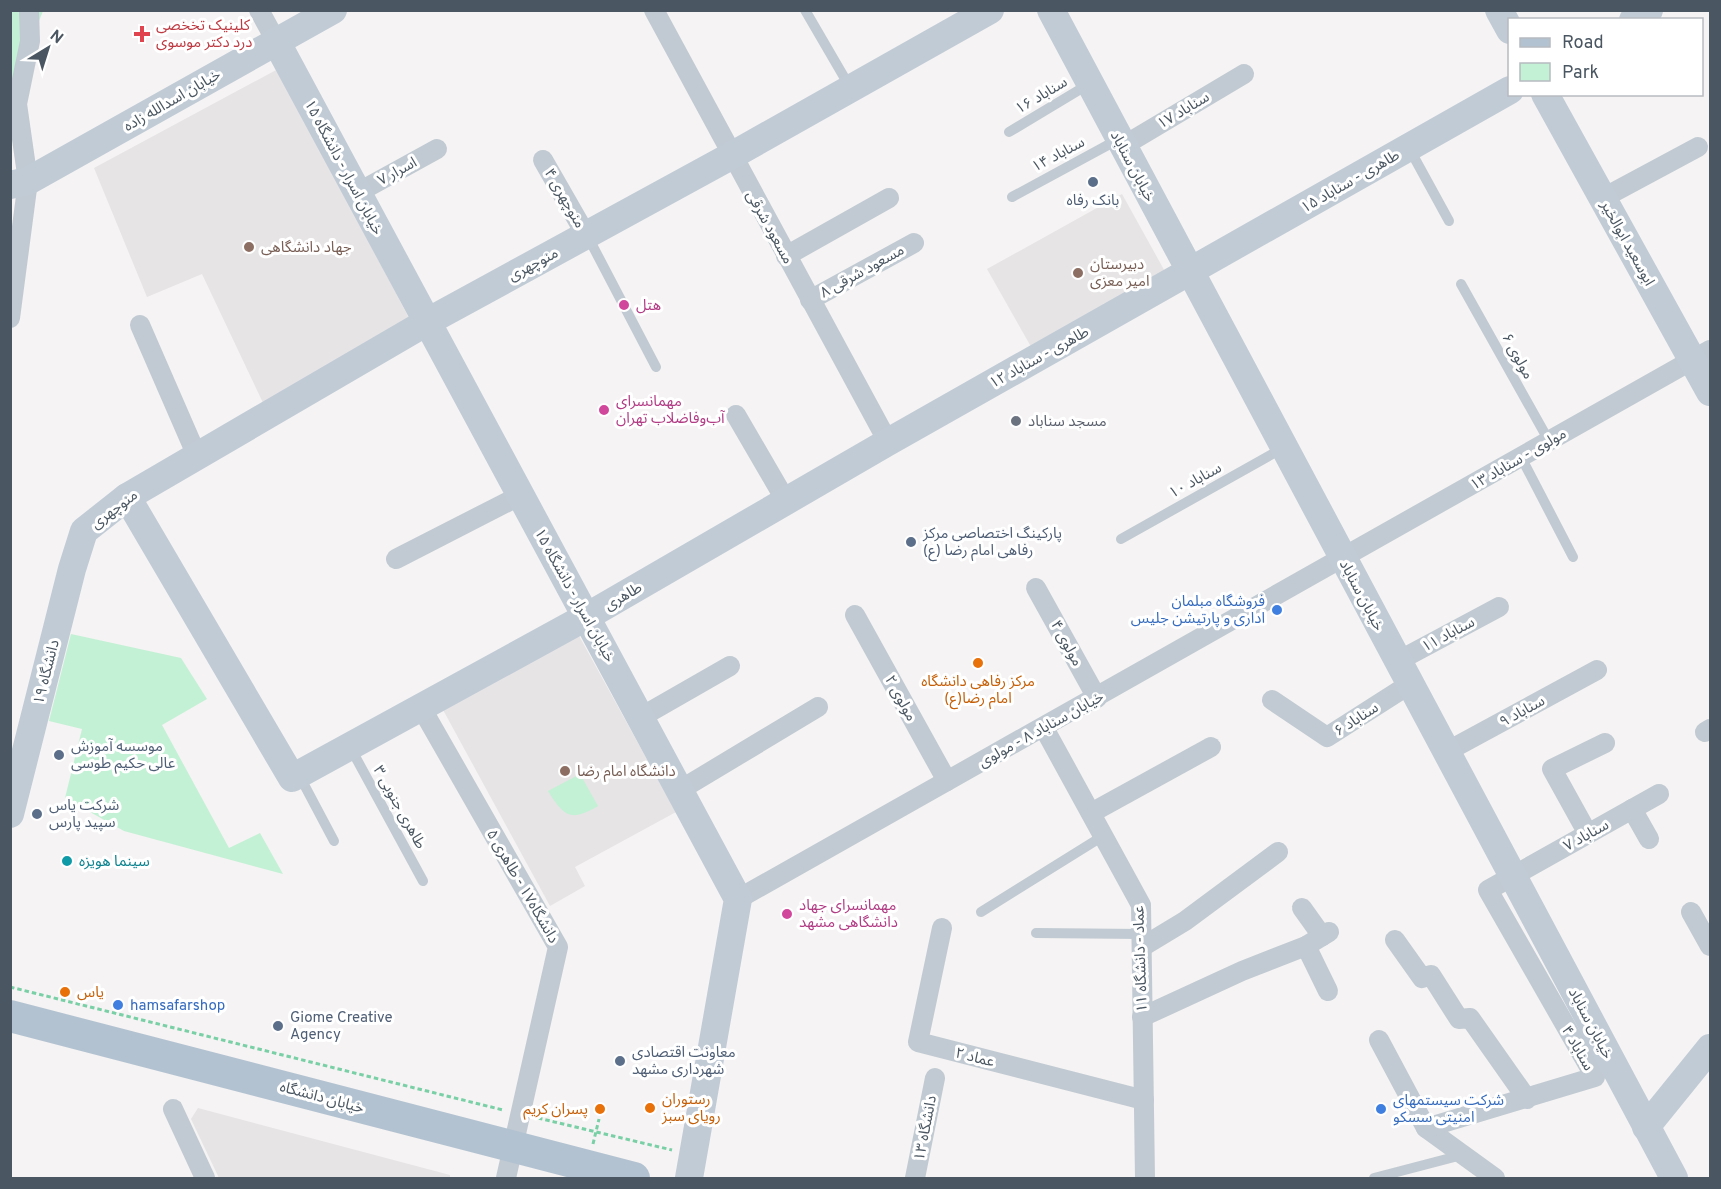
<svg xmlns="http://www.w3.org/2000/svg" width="1721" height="1189" viewBox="0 0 1721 1189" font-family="Overpass,'Noto Sans Arabic',sans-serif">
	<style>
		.education { fill: #e6e4e5 }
		.green { fill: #c3f1d5 }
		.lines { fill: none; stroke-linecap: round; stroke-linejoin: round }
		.path { stroke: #7ad0a6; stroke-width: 3; stroke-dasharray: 4.5 3; stroke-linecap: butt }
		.lane { stroke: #c1cad2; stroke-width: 10 }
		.street { stroke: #c1cad2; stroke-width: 20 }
		.secondary { stroke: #c1cbd6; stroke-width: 28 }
		.primary { stroke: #b3c2d1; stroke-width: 32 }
		.health-dot { fill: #e0444e; stroke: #fff; stroke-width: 2 }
		.service-dot { fill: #5c6f8a; stroke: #fff; stroke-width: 2 }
		.education-dot { fill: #8d6e63; stroke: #fff; stroke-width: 2 }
		.hotel-dot { fill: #d1479c; stroke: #fff; stroke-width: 2 }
		.worship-dot { fill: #6b7280; stroke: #fff; stroke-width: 2 }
		.shop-dot { fill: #3f7fe0; stroke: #fff; stroke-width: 2 }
		.food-dot { fill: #e8710a; stroke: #fff; stroke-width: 2 }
		.culture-dot { fill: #0f9aa8; stroke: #fff; stroke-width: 2 }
		.labels { text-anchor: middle; stroke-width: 6; stroke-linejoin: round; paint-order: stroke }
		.health-label { font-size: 15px; fill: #be3a42; stroke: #fff; text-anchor: start }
		.street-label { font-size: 15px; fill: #4a5661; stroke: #fff }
		.service-label { font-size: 15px; fill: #4e5e75; stroke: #fff; text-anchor: start }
		.education-label { font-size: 15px; fill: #785e54; stroke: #fff; text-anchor: start }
		.hotel-label { font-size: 15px; fill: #b23c85; stroke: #fff; text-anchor: start }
		.worship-label { font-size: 15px; fill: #5b616d; stroke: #fff; text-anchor: start }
		.shop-label { font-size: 15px; fill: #366cbe; stroke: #fff; text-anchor: start }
		.food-label { font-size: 15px; fill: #c56008; stroke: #fff; text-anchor: start }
		.culture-label { font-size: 15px; fill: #0d838f; stroke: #fff; text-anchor: start }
	</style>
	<rect width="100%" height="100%" fill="#f5f3f3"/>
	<g class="education">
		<path d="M278 69 410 320 264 405 202 274 147 297 94 168Z"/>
		<path d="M1122 194 1168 277 1034 352 987 269Z"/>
		<path d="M578 634 676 812 575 867 585 886 550 906 442 708Z"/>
		<path d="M198 1108 450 1175V1178H219L191 1119Z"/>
	</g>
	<g class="green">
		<path d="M11 11H43L13 85 27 122 11 128Z"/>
		<path d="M71 634 181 658 207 699 162 725 229 848 260 833 283 874 124 831 65 798 82 729 49 721Z"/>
		<path d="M580 774 598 806C571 822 564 817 548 791Z"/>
	</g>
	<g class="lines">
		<g class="path">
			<path d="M10 987 503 1110"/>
			<path d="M538 1118 672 1150"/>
			<path d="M593 1144 599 1119"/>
		</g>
		<g class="lane">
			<path d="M805 10 851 89"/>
			<path d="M1009 132 1089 84"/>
			<path d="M1409 148 1449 221"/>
			<path d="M1012 197 1119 139"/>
			<path d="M588 237 656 367"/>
			<path d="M1461 284 1549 441"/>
			<path d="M1521 457 1573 557"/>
			<path d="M1121 539 1283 448"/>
			<path d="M350 747 423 881"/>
			<path d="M299 775 334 841"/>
			<path d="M981 912 1103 836"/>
			<path d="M1036 933 1141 934"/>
			<path d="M1374 1178 1462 1155"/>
		</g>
		<g class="street">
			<path d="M259 10 276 41"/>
			<path d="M654 10 888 442"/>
			<path d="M1123 146 1244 74"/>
			<path d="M543 160 586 235"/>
			<path d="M357 193 437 149"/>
			<path d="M1603 198 1698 147"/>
			<path d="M786 256 889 198"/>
			<path d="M810 300 914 243"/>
			<path d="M10 318 28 181 17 104 30 41 29 10"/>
			<path d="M140 325 197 456"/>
			<path d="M736 415 786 501"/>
			<path d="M396 559 521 495"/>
			<path d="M1036 588 1097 698"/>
			<path d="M855 615 947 781"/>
			<path d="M1398 661 1499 607"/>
			<path d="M1272 700 1327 737 1410 684"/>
			<path d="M422 709 558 947 506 1178"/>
			<path d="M641 717 730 666"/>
			<path d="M1044 728 1141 905 1145 1178"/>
			<path d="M1705 732 1710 729"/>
			<path d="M1446 752 1597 670"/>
			<path d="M680 790 818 707"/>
			<path d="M1632 809 1649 839"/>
			<path d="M1091 813 1211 747"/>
			<path d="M1588 834 1552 769 1605 743"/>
			<path d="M738 899 1710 350"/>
			<path d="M1302 908 1322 936"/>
			<path d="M1691 912 1710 946"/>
			<path d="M942 928 918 1042 1144 1100"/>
			<path d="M1395 940 1422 978 1431 975 1459 1019 1470 1018 1527 1099"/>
			<path d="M1306 946 1328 991"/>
			<path d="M1142 947 1185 921 1278 852"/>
			<path d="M1142 1017 1242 971 1306 946 1329 932"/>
			<path d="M1379 1040 1426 1128 1495 1178"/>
			<path d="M173 1109 205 1178"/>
			<path d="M1426 1128 1595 1077 1488 890 1659 794"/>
			<path d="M915 1178 935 1078"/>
		</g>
		<g class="secondary">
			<path d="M1051 10 1674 1178"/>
			<path d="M1499 10 1510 30"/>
			<path d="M1633 20 1649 10"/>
			<path d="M276 41 738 899 689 1178"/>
			<path d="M1545 94 1710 392"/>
			<path d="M10 185 28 181 333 10"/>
			<path d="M127 497 292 778 586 617 888 442 1510 90"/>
			<path d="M10 814 72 569 84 531 127 497 427 322 731 156 990 10"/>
			<path d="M1646 1127 1710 1048"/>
		</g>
		<path class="primary" d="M10 1016 634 1178"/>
	</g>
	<path class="health-dot" d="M139 25h6v6h6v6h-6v6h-6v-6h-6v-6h6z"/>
	<g class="service-dot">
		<circle cx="1093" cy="182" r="6"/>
		<circle cx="911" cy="542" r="6"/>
		<circle cx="59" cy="755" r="6"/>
		<circle cx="37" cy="814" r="6"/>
		<circle cx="278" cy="1026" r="6"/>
		<circle cx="620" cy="1061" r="6"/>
	</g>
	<g class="education-dot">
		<circle cx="249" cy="247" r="6"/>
		<circle cx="1078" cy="273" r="6"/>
		<circle cx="565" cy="771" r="6"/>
	</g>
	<g class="hotel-dot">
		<circle cx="624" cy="305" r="6"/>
		<circle cx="604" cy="410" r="6"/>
		<circle cx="787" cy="914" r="6"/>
	</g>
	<circle class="worship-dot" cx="1016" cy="421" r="6"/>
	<g class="shop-dot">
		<circle cx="1277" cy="610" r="6"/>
		<circle cx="118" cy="1005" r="6"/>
		<circle cx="1381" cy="1109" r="6"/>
	</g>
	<g class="food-dot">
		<circle cx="978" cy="663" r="6"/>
		<circle cx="65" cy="992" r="6"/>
		<circle cx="650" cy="1108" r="6"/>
		<circle cx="600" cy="1109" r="6"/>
	</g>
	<circle class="culture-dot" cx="67" cy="861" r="6"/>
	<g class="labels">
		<g class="health-label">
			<text x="156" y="30">کلینیک تخخصی<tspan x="156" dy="17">درد دکتر موسوی</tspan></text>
		</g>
		<g class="street-label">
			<text transform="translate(1041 95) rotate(-31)" y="5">سناباد ۱۶</text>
			<text transform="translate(172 100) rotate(-30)" y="5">خیابان اسدالله زاده</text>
			<text transform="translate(1183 110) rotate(-31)" y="5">سناباد ۱۷</text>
			<text transform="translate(1058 154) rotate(-28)" y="5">سناباد ۱۴</text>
			<text transform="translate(1133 166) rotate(62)" y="5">خیابان سناباد</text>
			<text transform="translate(344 167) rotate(62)" y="5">خیابان اسرار - دانشگاه ۱۵</text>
			<text transform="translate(397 171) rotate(-29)" y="5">اسرار ۷</text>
			<text transform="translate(1350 181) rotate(-30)" y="5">طاهری - سناباد ۱۵</text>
			<text transform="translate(565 198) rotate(60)" y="5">منوچهری ۴</text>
			<text transform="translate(770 227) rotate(61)" y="5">مسعود شرقی</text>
			<text transform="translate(1628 243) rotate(61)" y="5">ابوسعید ابوالخیر</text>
			<text transform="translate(533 264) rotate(-28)" y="5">منوچهری</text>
			<text transform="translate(862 271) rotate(-29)" y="5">مسعود شرقی ۸</text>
			<text transform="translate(1518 356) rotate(61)" y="5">مولوی ۶</text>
			<text transform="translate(1039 357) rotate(-29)" y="5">طاهری - سناباد ۱۲</text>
			<text transform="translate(1518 459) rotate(-30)" y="5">مولوی - سناباد ۱۳</text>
			<text transform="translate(1195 480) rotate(-29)" y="5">سناباد ۱۰</text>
			<text transform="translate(114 509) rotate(-37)" y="5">منوچهری</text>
			<text transform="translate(575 595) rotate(61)" y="5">خیابان اسرار - دانشگاه ۱۵</text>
			<text transform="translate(1362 595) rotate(62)" y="5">خیابان سناباد</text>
			<text transform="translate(623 596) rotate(-30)" y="5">طاهری</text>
			<text transform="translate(1448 634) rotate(-28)" y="5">سناباد ۱۱</text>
			<text transform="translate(1067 643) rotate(61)" y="5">مولوی ۴</text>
			<text transform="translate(46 672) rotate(-76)" y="5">دانشگاه ۱۹</text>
			<text transform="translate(901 698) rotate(61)" y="5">مولوی ۲</text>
			<text transform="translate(1522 711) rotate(-29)" y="5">سناباد ۹</text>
			<text transform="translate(1356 719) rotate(-33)" y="5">سناباد ۶</text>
			<text transform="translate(1041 729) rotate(-29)" y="5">خیابان سناباد ۸ - مولوی</text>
			<text transform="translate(400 807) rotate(61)" y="5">طاهری جنوبی ۳</text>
			<text transform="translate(1586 835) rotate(-29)" y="5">سناباد ۷</text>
			<text transform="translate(523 886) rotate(60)" y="5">دانشگاه۱۷ - طاهری ۵</text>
			<text transform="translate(1140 959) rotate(-92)" y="5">عماد - دانشگاه ۱۱</text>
			<text transform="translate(1591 1023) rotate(62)" y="5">خیابان سناباد</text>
			<text transform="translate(1578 1048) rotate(60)" y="5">سناباد ۴</text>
			<text transform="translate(975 1057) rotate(14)" y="5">عماد ۲</text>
			<text transform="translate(322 1097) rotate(15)" y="5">خیابان دانشگاه</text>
			<text transform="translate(925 1128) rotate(-79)" y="5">دانشگاه ۱۳</text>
		</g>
		<g class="service-label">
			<text x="1093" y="205" text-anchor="middle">بانک رفاه</text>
			<text x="923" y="538">پارکینگ اختصاصی مرکز<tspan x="923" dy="17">رفاهی امام رضا (ع)</tspan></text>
			<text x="71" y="751">موسسه آموزش<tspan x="71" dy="17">عالی حکیم طوسی</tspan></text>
			<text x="49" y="810">شرکت یاس<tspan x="49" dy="17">سپید پارس</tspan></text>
			<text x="290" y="1022">Giome Creative<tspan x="290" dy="17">Agency</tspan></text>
			<text x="632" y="1057">معاونت اقتصادی<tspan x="632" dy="17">شهرداری مشهد</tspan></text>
		</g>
		<g class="education-label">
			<text x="261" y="252">جهاد دانشگاهی</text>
			<text x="1090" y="269">دبیرستان<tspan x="1090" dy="17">امیر معزی</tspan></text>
			<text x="577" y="776">دانشگاه امام رضا</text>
		</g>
		<g class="hotel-label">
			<text x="636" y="310">هتل</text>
			<text x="616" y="406">مهمانسرای<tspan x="616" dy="17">آب‌و‌فاضلاب تهران</tspan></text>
			<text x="799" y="910">مهمانسرای جهاد<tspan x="799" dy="17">دانشگاهی مشهد</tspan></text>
		</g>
		<g class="worship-label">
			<text x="1028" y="426">مسجد سناباد</text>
		</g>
		<g class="shop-label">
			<text x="1265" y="606" text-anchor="end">فروشگاه مبلمان<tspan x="1265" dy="17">اداری و پارتیشن جلیس</tspan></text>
			<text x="130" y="1010">hamsafarshop</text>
			<text x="1393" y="1105">شرکت سیستمهای<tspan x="1393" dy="17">امنیتی سسکو</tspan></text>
		</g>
		<g class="food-label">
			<text x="978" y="686" text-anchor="middle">مرکز رفاهی دانشگاه<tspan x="978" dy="17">امام رضا(ع)</tspan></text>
			<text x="77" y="997">یاس</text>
			<text x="662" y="1104">رستوران<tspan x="662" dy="17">رویای سبز</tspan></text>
			<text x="588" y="1114" text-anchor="end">پسران کریم</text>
		</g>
		<g class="culture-label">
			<text x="79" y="866">سینما هویزه</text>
		</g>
	</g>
	<rect width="1721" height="1189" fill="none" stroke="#4a5661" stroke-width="24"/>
	<rect x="1508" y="18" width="195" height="78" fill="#ffffff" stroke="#b7bbc0" stroke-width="1.5"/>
	<rect x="1520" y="38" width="30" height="9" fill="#b3c2d1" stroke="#b7bbc0" stroke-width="1.5"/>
	<text x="1562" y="48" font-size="18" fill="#4a5661">Road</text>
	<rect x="1520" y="63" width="30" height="18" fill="#c3f1d5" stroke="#b7bbc0" stroke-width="1.5"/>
	<text x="1562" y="78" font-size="18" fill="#4a5661">Park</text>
	<g transform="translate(48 48) rotate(38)" stroke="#ffffff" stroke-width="4.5" paint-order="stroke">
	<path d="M0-4.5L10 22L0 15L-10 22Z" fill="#4a5661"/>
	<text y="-9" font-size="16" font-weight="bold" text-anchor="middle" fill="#4a5661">N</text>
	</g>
</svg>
